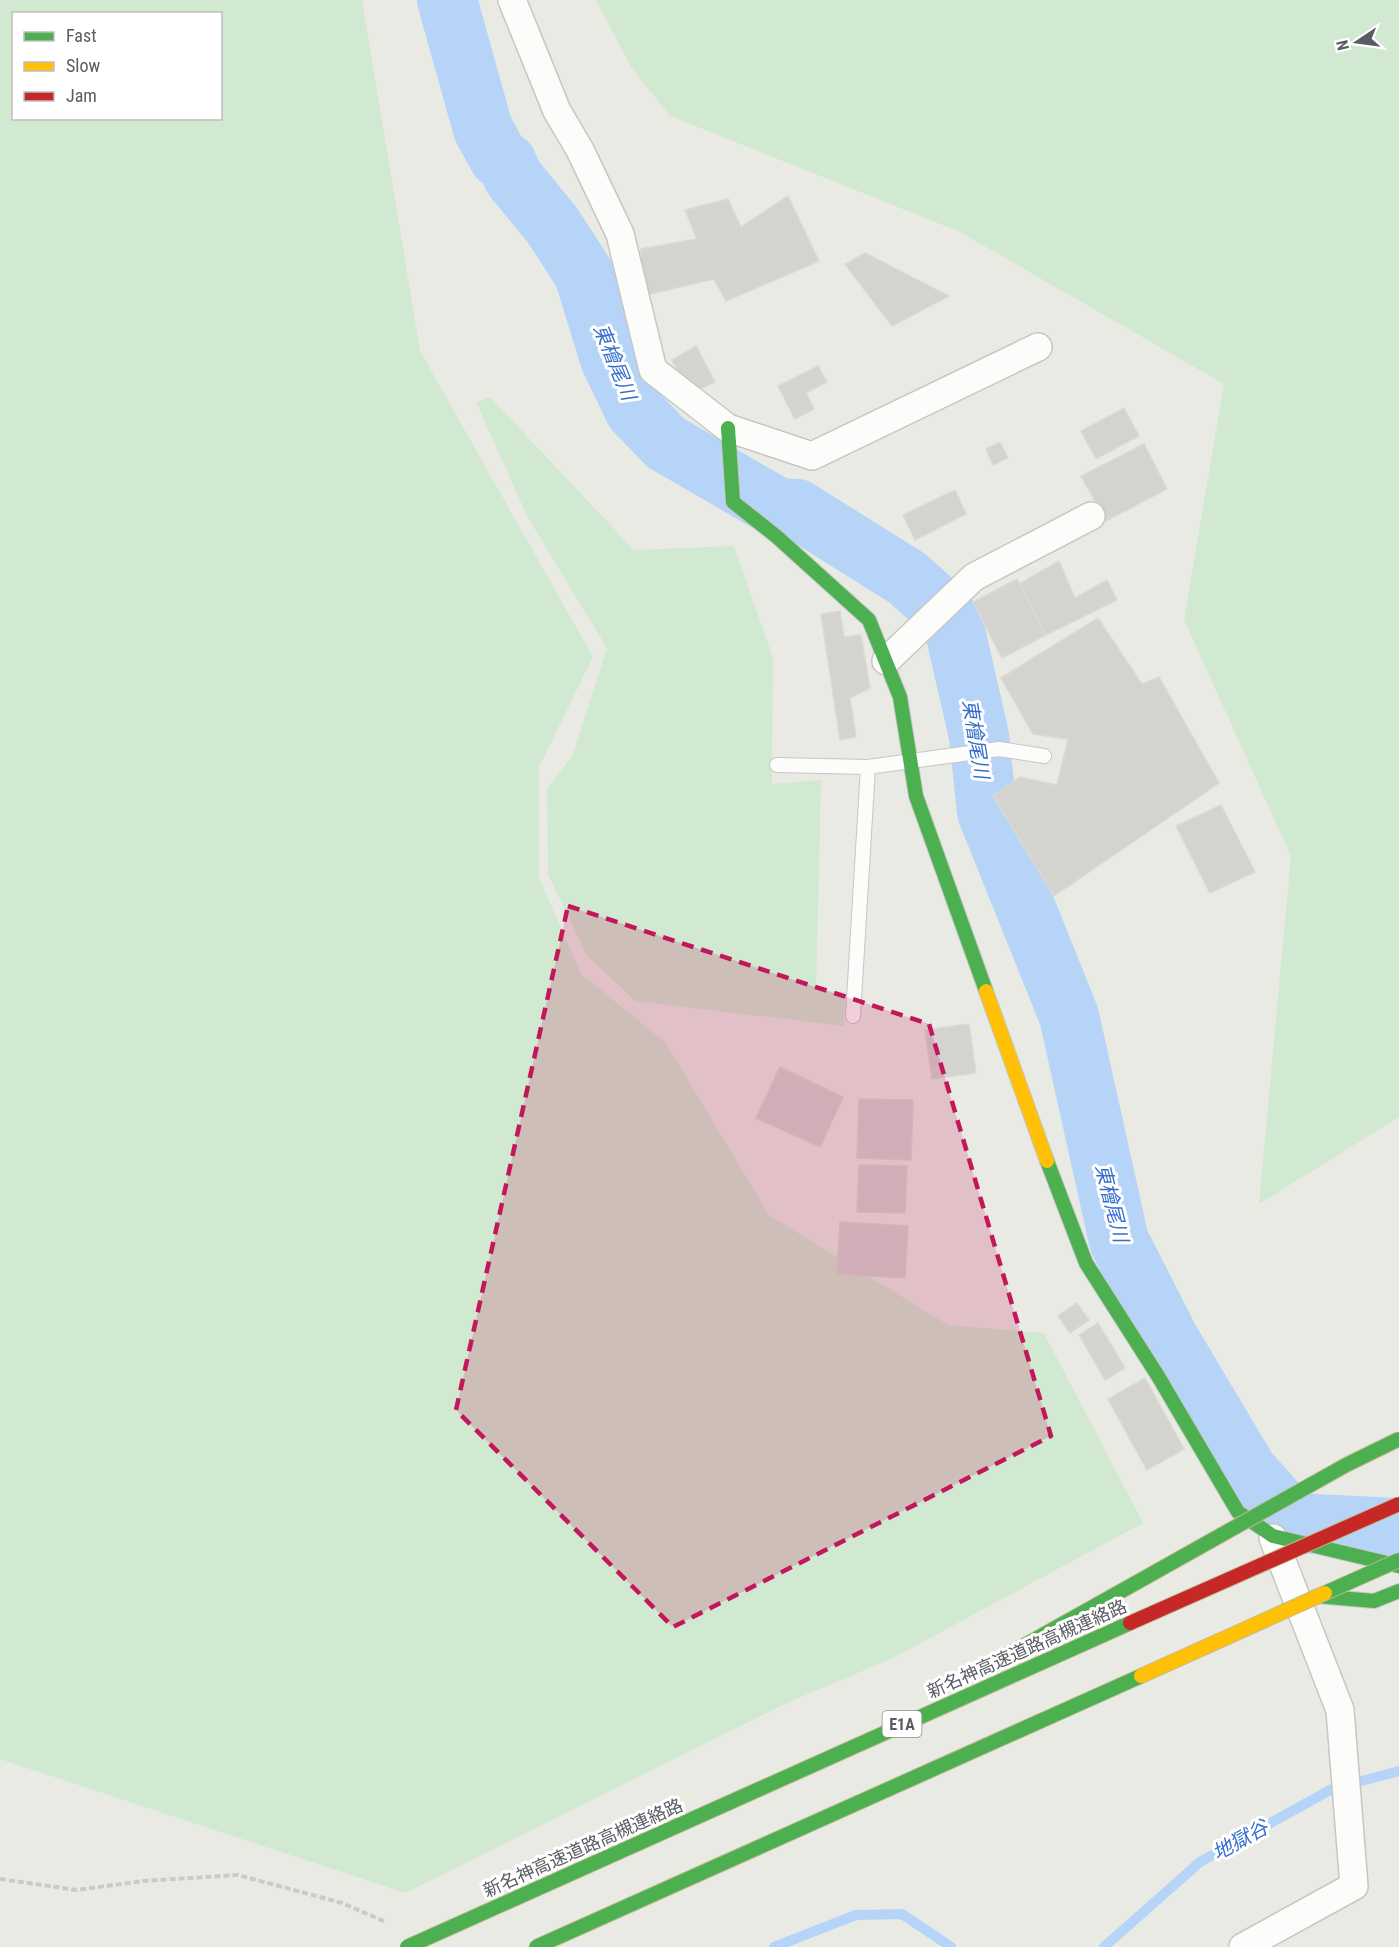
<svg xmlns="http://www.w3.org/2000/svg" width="1399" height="1947" viewBox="0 0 1399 1947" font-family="'Roboto Condensed','Noto Sans JP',sans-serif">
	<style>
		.green { fill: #d0e9d0; fill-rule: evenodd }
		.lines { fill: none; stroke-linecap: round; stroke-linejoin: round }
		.stream { stroke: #b6d4f7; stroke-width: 10 }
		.river { stroke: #b6d4f7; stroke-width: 60 }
		.building { fill: #d4d3cf; stroke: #dad9d3; stroke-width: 1.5 }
		.lane-casing { stroke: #c6c6c5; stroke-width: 16 }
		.street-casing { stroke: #c6c6c5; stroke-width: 30 }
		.fast-casing { stroke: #c6c7c6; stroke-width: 16 }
		.slow-casing { stroke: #c6c7c6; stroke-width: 16 }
		.path { stroke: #c6ccca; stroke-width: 4; stroke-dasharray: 6 3; stroke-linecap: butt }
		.lane { stroke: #fcfcfb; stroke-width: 14 }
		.street { stroke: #fcfcfb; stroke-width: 27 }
		.fast { stroke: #4caf50; stroke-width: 14 }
		.slow { stroke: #ffc107; stroke-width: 14 }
		.fast-bridge-casing { stroke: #c2b991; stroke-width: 16; stroke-linecap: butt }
		.slow-bridge-casing { stroke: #c2b991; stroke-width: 16; stroke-linecap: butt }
		.jam-bridge-casing { stroke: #c2b991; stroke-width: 16; stroke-linecap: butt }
		.fast-bridge { stroke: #4caf50; stroke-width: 14 }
		.slow-bridge { stroke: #ffc107; stroke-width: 14 }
		.jam-bridge { stroke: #c62828; stroke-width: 14 }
		.marked { fill: #c2185b; fill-opacity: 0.2; stroke: #c2185b; stroke-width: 4.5; stroke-dasharray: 12 8; stroke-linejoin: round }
		.labels { text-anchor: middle; stroke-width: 6; stroke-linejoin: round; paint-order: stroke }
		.shield { fill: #fff; stroke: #8b8d92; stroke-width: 1.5 }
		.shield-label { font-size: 16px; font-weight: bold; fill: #595c63 }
		.street-label { font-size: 18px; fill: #595c63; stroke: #fff }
		.water-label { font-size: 20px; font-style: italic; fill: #376ecd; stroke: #fff }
	</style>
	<rect width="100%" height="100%" fill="#eaeae4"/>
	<g class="green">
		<path d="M0 0H362L420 351 593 657 539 767V878L581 974 665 1042 769 1215 948 1325 1044 1333 1143 1523 893 1658 787 1703 405 1893 0 1759ZM14 14H220V118H14Z"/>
		<path d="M596 0H1399V1117L1259 1204 1291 856 1184 620 1224 384 960 232 670 116 631 67Z"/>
		<path d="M490 397 634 550 734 546 773 658 772 784 821 780 816 990 845 992 844 1026 635 1001 587 955 548 875 547 789 573 754 607 648 528 518 476 402Z"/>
	</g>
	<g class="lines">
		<g class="stream">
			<path d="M774 1947 856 1915 902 1914 951 1947"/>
			<path d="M1104 1947 1200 1862 1332 1789 1399 1771"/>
		</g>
		<path class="river" d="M447 0 483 129 499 158 507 163 513 177 553 226 584 274 610 359 635 411 666 443 778 508 797 509 907 578 944 611 955 631 979 736 987 812 1069 1016 1119 1241 1170 1341 1247 1470 1294 1523 1399 1528"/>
	</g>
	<g class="building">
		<path d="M788 196 819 261 726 301 714 279 642 296 641 249 697 239 685 210 728 199 741 227Z"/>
		<path d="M865 253 949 296 892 326 845 264Z"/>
		<path d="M696 346 715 382 690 394 672 360Z"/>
		<path d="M818 366 827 382 806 393 814 409 795 419 778 386Z"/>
		<path d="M1124 408 1139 436 1096 459 1081 431Z"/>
		<path d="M1000 442 1008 458 993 465 986 449Z"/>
		<path d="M1144 444 1167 489 1106 521 1081 476Z"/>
		<path d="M955 490 966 514 915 540 903 515Z"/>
		<path d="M1059 561 1075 598 1107 580 1117 600 1046 635 1019 584Z"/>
		<path d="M1017 579 1046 635 1002 658 973 602Z"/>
		<path d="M840 611 844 637 861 635 870 688 850 698 856 737 840 740 821 614Z"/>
		<path d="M1098 618 1142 684 1159 677 1219 783 1054 896 993 796 1020 777 1057 785 1068 739 1033 734 1001 678Z"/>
		<path d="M1221 805 1255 872 1210 893 1176 826Z"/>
		<path d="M969 1024 976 1073 932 1079 925 1030Z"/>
		<path d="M780 1067 843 1097 820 1147 756 1118Z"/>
		<path d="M859 1099 913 1100 911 1160 857 1158Z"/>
		<path d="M859 1165 907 1166 905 1213 857 1212Z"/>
		<path d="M840 1222 908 1226 905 1278 837 1274Z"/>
		<path d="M1077 1303 1089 1320 1070 1333 1058 1316Z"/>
		<path d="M1098 1323 1125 1368 1105 1380 1079 1335Z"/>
		<path d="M1145 1378 1184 1449 1147 1470 1108 1399Z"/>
	</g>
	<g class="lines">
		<g class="lane-casing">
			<g id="lane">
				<path d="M777 765 868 767 853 1016"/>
				<path d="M868 767 999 749 1044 756"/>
			</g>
		</g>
		<g class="street-casing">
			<g id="street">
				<path d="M512 0 557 111 580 150 620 234 653 370 728 428 812 456 1038 347"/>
				<path d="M886 661 974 577 1091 516"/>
				<path d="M1243 1947 1354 1886 1340 1710 1273 1538"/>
			</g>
		</g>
		<g class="fast-casing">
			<g id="fast">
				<path d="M728 428 733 502 776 536 869 620 900 697 916 796 986 991"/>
				<path d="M1047 1161 1086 1263 1158 1376 1238 1512 1273 1536 1399 1566"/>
				<path d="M1317 1596 1374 1601 1399 1591"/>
			</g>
		</g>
		<g class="slow-casing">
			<path id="slow" d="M986 991 1047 1161"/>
		</g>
		<path class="path" d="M0 1879 77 1890 143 1881 238 1875 342 1903 386 1922"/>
		<use href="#lane" class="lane"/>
		<use href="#street" class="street"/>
		<use href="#fast" class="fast"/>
		<use href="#slow" class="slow"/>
		<g class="fast-bridge-casing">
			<g id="fast-bridge">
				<path d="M1325 1593 1399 1560"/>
				<path d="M993 1663 1346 1465 1399 1439"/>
				<path d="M407 1947 1130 1623"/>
				<path d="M536 1947 1141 1676"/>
			</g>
		</g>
		<g class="slow-bridge-casing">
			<path id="slow-bridge" d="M1141 1676 1325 1593"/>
		</g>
		<g class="jam-bridge-casing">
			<path id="jam-bridge" d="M1130 1623 1399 1504"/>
		</g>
		<use href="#fast-bridge" class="fast-bridge"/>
		<use href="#slow-bridge" class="slow-bridge"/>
		<use href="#jam-bridge" class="jam-bridge"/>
	</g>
	<path class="marked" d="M568 906 929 1024 1051 1436 673 1627 456 1410Z"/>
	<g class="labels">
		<rect class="shield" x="882.5" y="1711" width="39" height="26" rx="4.5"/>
		<g class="shield-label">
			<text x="902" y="1730">E1A</text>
		</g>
		<g class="street-label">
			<text transform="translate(1027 1649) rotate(-24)" y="6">新名神高速道路高槻連絡路</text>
			<text transform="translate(583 1848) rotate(-24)" y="6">新名神高速道路高槻連絡路</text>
		</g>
		<g class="water-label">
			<text transform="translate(615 362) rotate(68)" y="7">東檜尾川</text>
			<text transform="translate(976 739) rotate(81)" y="7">東檜尾川</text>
			<text transform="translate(1112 1203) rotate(76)" y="7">東檜尾川</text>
			<text transform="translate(1240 1840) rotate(-29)" y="7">地獄谷</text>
		</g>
	</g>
	<rect x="12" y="12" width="210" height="108" fill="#ffffff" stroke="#bdbec1" stroke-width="1.5"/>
	<rect x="24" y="32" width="30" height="9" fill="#4caf50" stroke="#bdbec1" stroke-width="1.5"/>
	<text x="66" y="42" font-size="18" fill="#595c63">Fast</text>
	<rect x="24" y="62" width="30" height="9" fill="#ffc107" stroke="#bdbec1" stroke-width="1.5"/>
	<text x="66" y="72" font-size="18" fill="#595c63">Slow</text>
	<rect x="24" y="92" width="30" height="9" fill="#c62828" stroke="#bdbec1" stroke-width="1.5"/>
	<text x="66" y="102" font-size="18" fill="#595c63">Jam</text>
	<g transform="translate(1357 42) rotate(257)" stroke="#ffffff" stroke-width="4.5" paint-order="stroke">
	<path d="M0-4.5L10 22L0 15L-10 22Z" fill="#595c63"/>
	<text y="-9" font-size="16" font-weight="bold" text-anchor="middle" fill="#595c63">N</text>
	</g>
</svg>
